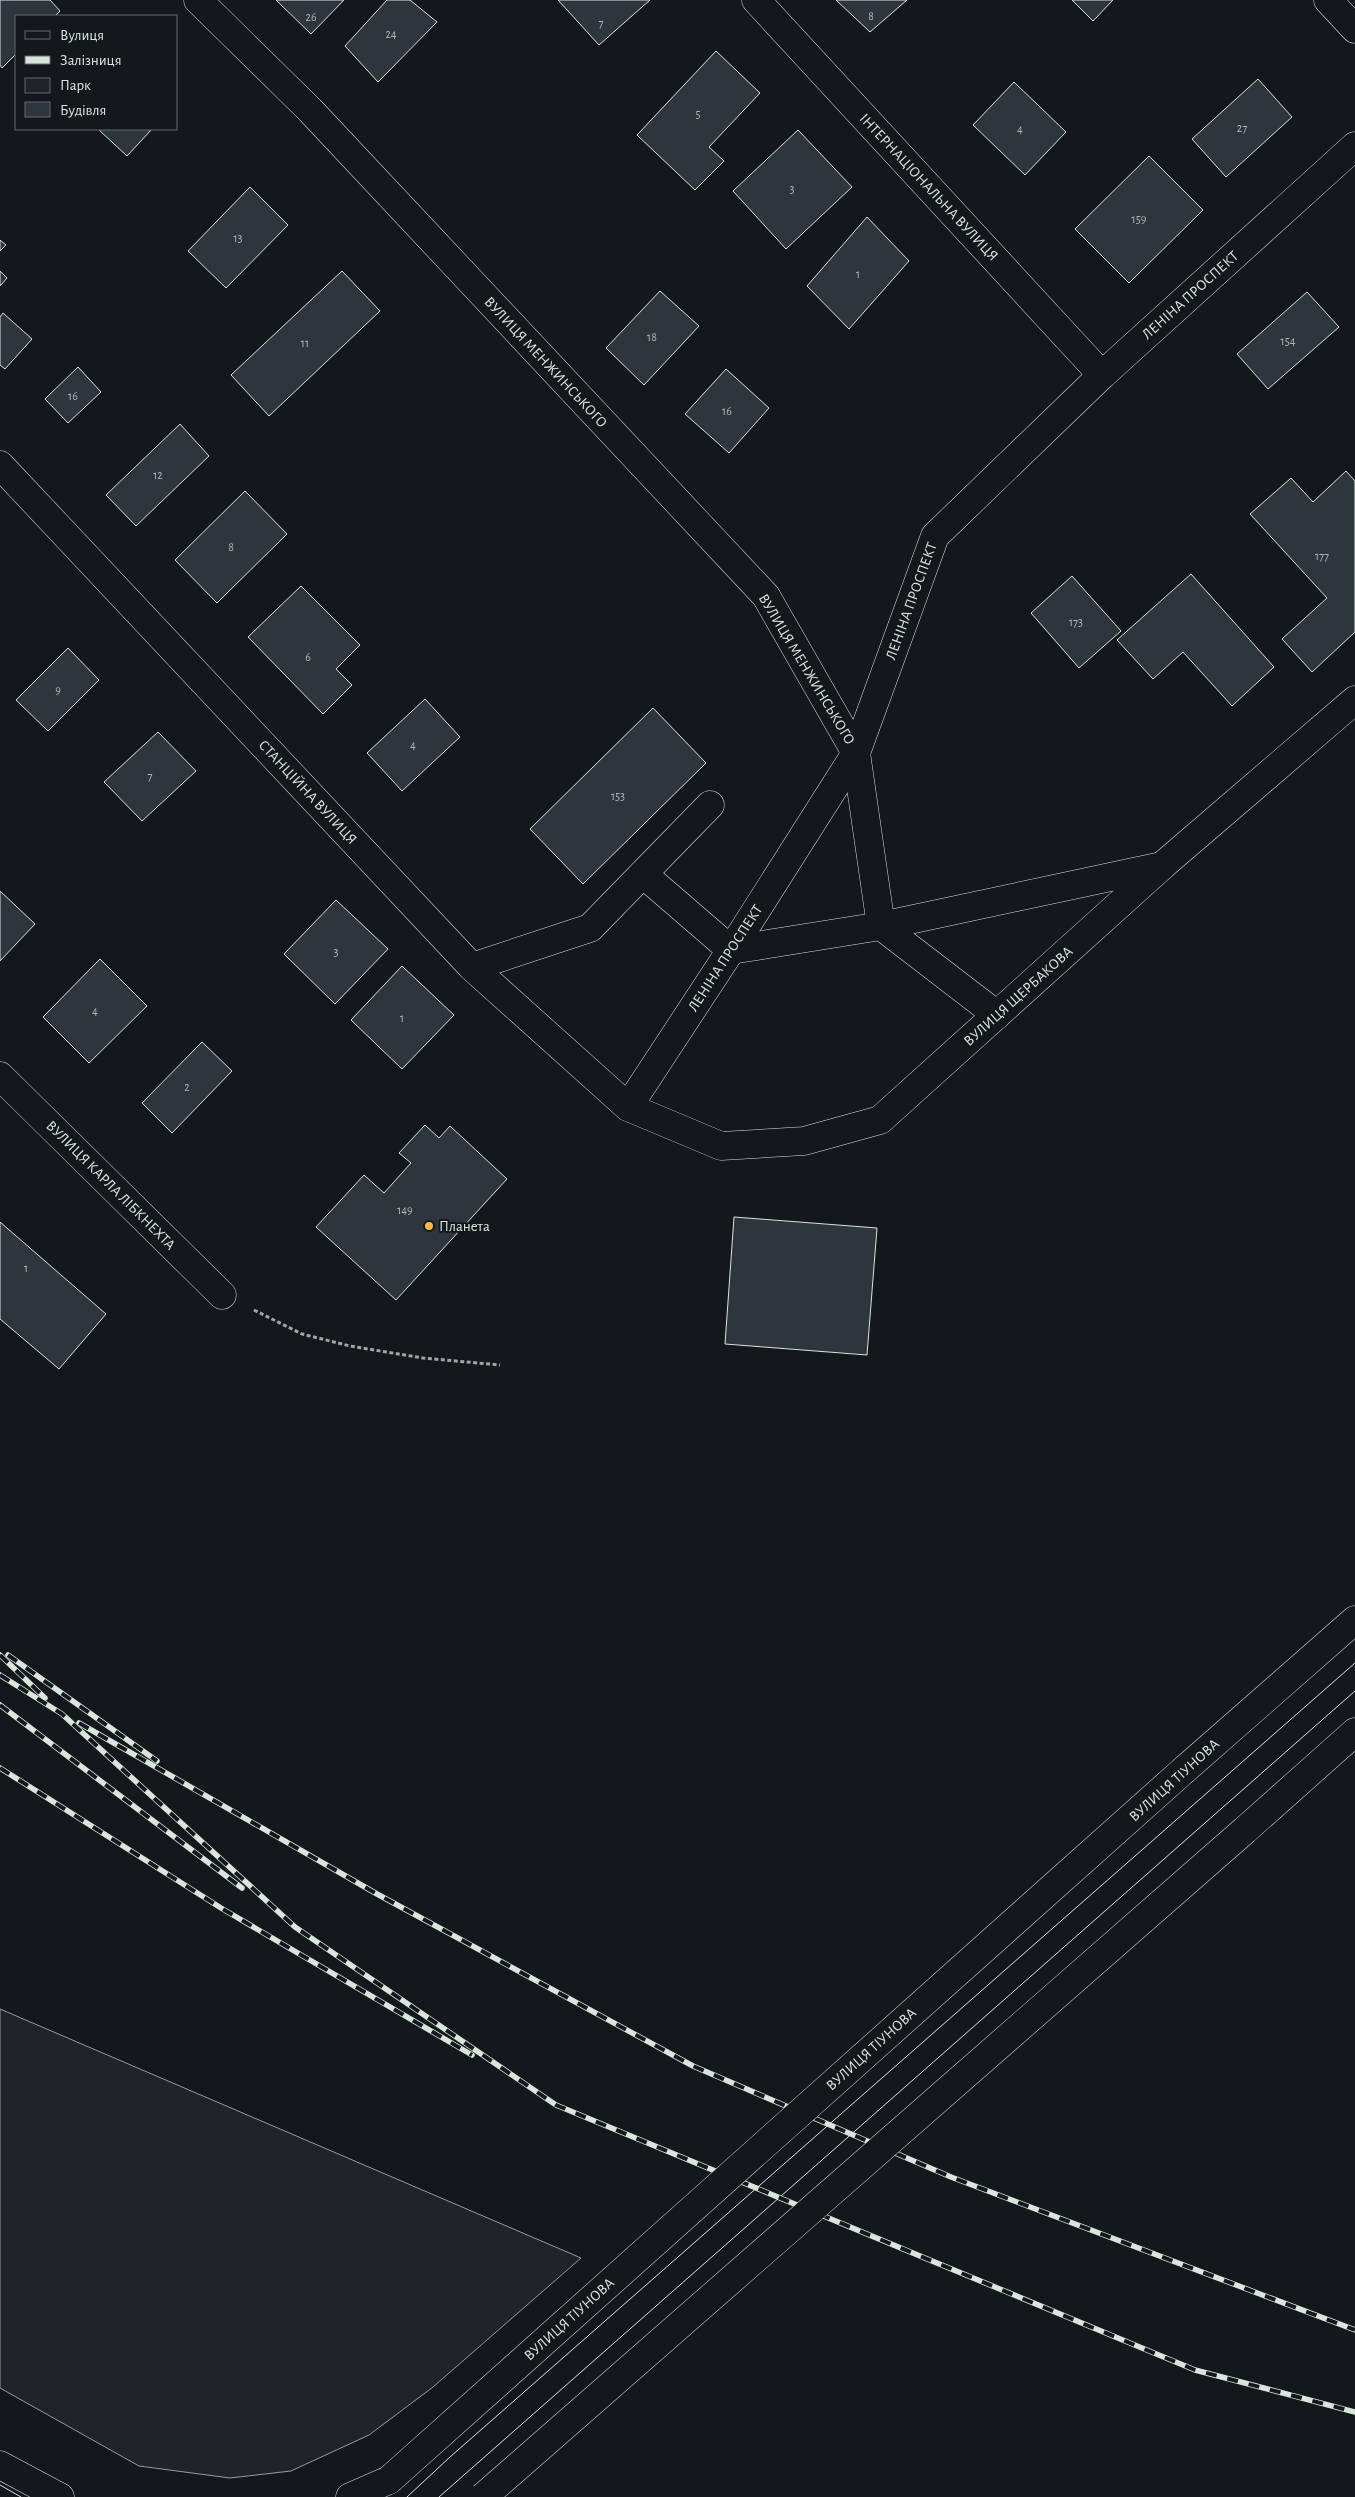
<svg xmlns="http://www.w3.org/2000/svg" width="1355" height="2497" viewBox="0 0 1355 2497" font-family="'Alegreya Sans',sans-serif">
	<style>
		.green { fill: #202428; stroke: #939e99 }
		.building { fill: #2c363c; stroke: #d8e6dc }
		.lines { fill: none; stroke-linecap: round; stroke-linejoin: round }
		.minor-casing { stroke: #d8e6dc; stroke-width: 29 }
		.path { stroke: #9da8a2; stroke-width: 3; stroke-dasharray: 4 2.5; stroke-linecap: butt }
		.minor { stroke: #14181c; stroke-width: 28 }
		.tram { stroke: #d8e6dc; stroke-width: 1 }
		.rail-casing { stroke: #d8e6dc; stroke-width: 5.5 }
		.rail { stroke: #14181c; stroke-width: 4; stroke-dasharray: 11; stroke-linecap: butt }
		.minor-bridge-casing { stroke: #d8e6dc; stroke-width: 29; stroke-linecap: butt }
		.minor-bridge { stroke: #14181c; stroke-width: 28 }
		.poi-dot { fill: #ffb74d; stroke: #14181c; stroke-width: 2 }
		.labels { text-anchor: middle; stroke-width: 4; stroke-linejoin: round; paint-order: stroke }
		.number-label { font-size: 12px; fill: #adbab4 }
		.street-label { font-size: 15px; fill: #d8e6dc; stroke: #14181c }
		.poi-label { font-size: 15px; fill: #d8e6dc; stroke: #14181c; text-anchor: start }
	</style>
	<rect width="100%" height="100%" fill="#14181c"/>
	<path class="green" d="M0 2009 581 2258 433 2387 369 2435 291 2471 230 2478 139 2466 0 2388Z"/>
	<g class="building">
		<path d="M0 0H50L60 11 55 16H16V54L2 68 0 65Z"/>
		<path d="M276 0H344L311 34Z"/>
		<path d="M387 0H410L437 22 378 82 345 46Z"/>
		<path d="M558 0H650L599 45Z"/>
		<path d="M836 0H907L870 32Z"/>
		<path d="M1072 0H1113L1093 21Z"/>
		<path d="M716 51 760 93 709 147 724 161 695 190 637 135Z"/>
		<path d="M1258 79 1292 117 1226 177 1192 139Z"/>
		<path d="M1014 82 1066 132 1025 175 973 125Z"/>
		<path d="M100 129H152L127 156 99 130Z"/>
		<path d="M798 130 852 187 786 249 733 191Z"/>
		<path d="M1149 156 1203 210 1129 283 1075 229Z"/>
		<path d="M250 187 288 225 226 288 188 251Z"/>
		<path d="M867 217 909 261 849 329 807 286Z"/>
		<path d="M0 240 6 245 0 251Z"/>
		<path d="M0 271 7 278 0 286Z"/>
		<path d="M342 271 380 311 269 416 231 375Z"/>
		<path d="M660 291 699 326 644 385 606 348Z"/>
		<path d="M1307 292 1339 327 1268 389 1237 354Z"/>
		<path d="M3 313 32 339 5 369 0 365V317Z"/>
		<path d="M78 367 101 392 68 423 45 399Z"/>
		<path d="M726 369 769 408 729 453 685 414Z"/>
		<path d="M180 424 209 456 136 526 106 495Z"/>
		<path d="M1346 471 1355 481V632L1312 672 1282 639 1327 598 1250 514 1291 478 1313 502Z"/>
		<path d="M245 491 287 534 217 603 175 560Z"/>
		<path d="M1191 574 1274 667 1232 706 1183 652 1153 679 1117 640Z"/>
		<path d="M1072 576 1121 631 1079 668 1031 613Z"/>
		<path d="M301 586 360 645 336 669 352 685 323 714 248 637Z"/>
		<path d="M68 648 99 680 48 731 16 700Z"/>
		<path d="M425 699 460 737 402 791 367 753Z"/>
		<path d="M653 708 706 763 583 884 530 829Z"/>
		<path d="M158 732 196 771 142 821 104 782Z"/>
		<path d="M0 891 35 924 0 961Z"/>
		<path d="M336 900 388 949 335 1004 284 954Z"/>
		<path d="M100 959 147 1006 89 1063 43 1017Z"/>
		<path d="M402 966 454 1015 402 1069 351 1020Z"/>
		<path d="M202 1042 232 1071 172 1133 142 1103Z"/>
		<path d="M425 1125 439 1138 450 1126 507 1179 396 1300 316 1227 364 1175 384 1193 411 1163 399 1153Z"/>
		<path d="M734 1217 877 1228 867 1355 725 1344Z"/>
		<path d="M0 1222 106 1314 59 1369 0 1319Z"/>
	</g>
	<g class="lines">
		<g class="minor-casing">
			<g id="minor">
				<path d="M198 0 310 110 766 596 856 753 881 926 997 1015"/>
				<path d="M756 0 1102 375"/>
				<path d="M1328 0 1355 29"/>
				<path d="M0 465 472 967 628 1107 721 1146 804 1141 880 1120 1163 865 1355 700"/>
				<path d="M643 874 731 950 881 926 1162 866"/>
				<path d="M472 967 590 928 710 805"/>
				<path d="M0 1076 222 1295"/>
				<path d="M628 1107 731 950 856 753 935 536 1102 375 1355 146"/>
				<path d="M1184 1770 1355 1620"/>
				<path d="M1245 1830 1355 1732"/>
				<path d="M0 2465 60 2497"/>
				<path d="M350 2497 389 2480"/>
			</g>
		</g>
		<path class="path" d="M254 1310 302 1334 350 1346 423 1358 500 1365"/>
		<use href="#minor" class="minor"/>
		<g class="tram">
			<path d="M0 2485 21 2497"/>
			<path d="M407 2497 450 2457 1355 1663"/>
			<path d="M439 2497 1355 1691"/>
		</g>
		<g class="rail-casing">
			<g id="rail">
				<path d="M0 1655 45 1698"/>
				<path d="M8 1655 157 1761"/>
				<path d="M0 1675 62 1714 295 1927 556 2105 1195 2370 1355 2412"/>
				<path d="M0 1705 242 1888"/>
				<path d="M79 1723 377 1894 693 2066 951 2177 1355 2330"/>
				<path d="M0 1768 221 1908 472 2055"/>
			</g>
		</g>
		<use href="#rail" class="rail"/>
		<g class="minor-bridge-casing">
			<g id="minor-bridge">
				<path d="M389 2480 1184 1770"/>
				<path d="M483 2497 1245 1830"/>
			</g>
		</g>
		<use href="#minor-bridge" class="minor-bridge"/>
	</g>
	<circle class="poi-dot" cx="429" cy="1226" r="5"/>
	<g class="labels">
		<g class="number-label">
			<text x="871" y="20">8</text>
			<text x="311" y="21">26</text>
			<text x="601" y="27">7</text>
			<text x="391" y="38">24</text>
			<text x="698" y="118">5</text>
			<text x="1242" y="132">27</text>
			<text x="1020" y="133">4</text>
			<text x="792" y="193">3</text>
			<text x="1139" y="223">159</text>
			<text x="238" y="242">13</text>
			<text x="858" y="278">1</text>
			<text x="652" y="341">18</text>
			<text x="1288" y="345">154</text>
			<text x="305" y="347">11</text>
			<text x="73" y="400">16</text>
			<text x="727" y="415">16</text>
			<text x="158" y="479">12</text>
			<text x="231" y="551">8</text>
			<text x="1322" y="560">177</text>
			<text x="1076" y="626">173</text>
			<text x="308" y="661">6</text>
			<text x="58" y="694">9</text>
			<text x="413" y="749">4</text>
			<text x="150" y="780">7</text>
			<text x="618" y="800">153</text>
			<text x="336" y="956">3</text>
			<text x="95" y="1015">4</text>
			<text x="402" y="1022">1</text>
			<text x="187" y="1091">2</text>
			<text x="405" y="1214">149</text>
			<text x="26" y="1272">1</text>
		</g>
		<g class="street-label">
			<text transform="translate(929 187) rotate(47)" y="5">ІНТЕРНАЦІОНАЛЬНА ВУЛИЦЯ</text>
			<text transform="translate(1190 295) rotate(-42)" y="5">ЛЕНІНА ПРОСПЕКТ</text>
			<text transform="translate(546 362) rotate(47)" y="5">ВУЛИЦЯ МЕНЖИНСЬКОГО</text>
			<text transform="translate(911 601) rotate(-70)" y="5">ЛЕНІНА ПРОСПЕКТ</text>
			<text transform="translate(807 669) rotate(59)" y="5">ВУЛИЦЯ МЕНЖИНСЬКОГО</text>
			<text transform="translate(308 792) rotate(47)" y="5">СТАНЦІЙНА ВУЛИЦЯ</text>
			<text transform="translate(725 958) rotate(-57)" y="5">ЛЕНІНА ПРОСПЕКТ</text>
			<text transform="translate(1018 996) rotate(-42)" y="5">ВУЛИЦЯ ЩЕРБАКОВА</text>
			<text transform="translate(111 1185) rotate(45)" y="5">ВУЛИЦЯ КАРЛА ЛІБКНЕХТА</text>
			<text transform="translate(1174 1780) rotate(-42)" y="5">ВУЛИЦЯ ТІУНОВА</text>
			<text transform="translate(871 2049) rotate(-42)" y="5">ВУЛИЦЯ ТІУНОВА</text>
			<text transform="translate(569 2319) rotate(-42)" y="5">ВУЛИЦЯ ТІУНОВА</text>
		</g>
		<g class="poi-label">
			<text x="439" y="1231">Планета</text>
		</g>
	</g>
	<rect x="15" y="15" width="162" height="115" fill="#14181c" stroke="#626a69"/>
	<rect x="25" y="31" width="25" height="8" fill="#14181c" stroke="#626a69"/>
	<text x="60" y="40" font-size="15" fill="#d8e6dc">Вулиця</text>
	<rect x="25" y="56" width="25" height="8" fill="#d8e6dc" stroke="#626a69"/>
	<text x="60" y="65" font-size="15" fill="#d8e6dc">Залізниця</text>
	<rect x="25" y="78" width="25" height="15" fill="#202428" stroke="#626a69"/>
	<text x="60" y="90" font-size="15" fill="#d8e6dc">Парк</text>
	<rect x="25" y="102" width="25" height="15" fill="#2c363c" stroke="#626a69"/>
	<text x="60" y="115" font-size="15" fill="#d8e6dc">Будівля</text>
</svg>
